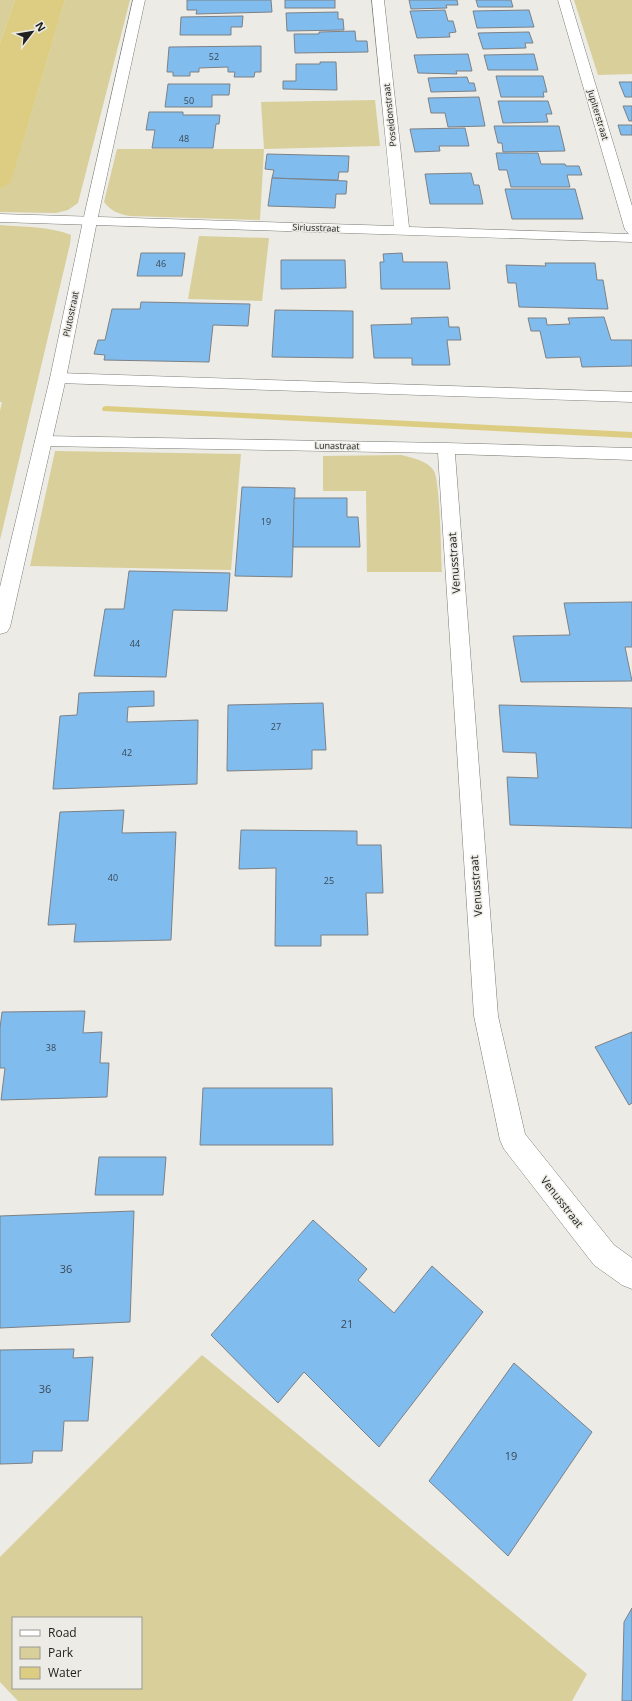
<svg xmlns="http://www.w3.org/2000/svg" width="632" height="1701" viewBox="0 0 632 1701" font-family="'Open Sans',sans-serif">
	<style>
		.green { fill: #d9cf9b; fill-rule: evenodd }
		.water { fill: #dccd83 }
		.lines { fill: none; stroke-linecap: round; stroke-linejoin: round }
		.stream { fill: #dccd83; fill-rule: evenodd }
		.building { fill: #81bcef; stroke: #7d8185 }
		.minor-casing { stroke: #7c7c77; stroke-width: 1 }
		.tertiary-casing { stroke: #7c7c77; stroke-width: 1 }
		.minor { fill: #fff; fill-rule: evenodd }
		.tertiary { fill: #fff; fill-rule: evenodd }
		.labels { text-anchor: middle; stroke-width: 3; stroke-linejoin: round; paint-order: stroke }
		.number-label { font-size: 9px; fill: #394853 }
		.far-street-label { font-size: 9px; fill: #21211f; stroke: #ecebe5 }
		.street-label { font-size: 11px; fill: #21211f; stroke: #ecebe5 }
		.near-number-label { font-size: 11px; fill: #394853 }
	</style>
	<rect width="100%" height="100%" fill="#ecebe5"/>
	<g class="green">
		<path d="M0 0H15L0 43Z"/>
		<path d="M65 0H130L78 203 68 210 56 213 0 212V190L11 181Z"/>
		<path d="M574 0H632V74L598 75Z"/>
		<path d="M375 100 380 146 264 149 260 220 130 216C118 214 111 211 104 202L117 149H264L261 102Z"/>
		<path d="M0 225C24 227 49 226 71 235L70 244 0 540V411L2 402H0Z"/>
		<path d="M199 236 269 238 262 301 188 299Z"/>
		<path d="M55 451 241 454 231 570 30 566Z"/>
		<path d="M401 455C412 458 427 460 434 471 440 481 441 555 442 572H367L366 491H323V456Z"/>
		<path d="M202 1355 587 1674 572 1701H18L0 1682V1557ZM13 1618H141V1688H13Z"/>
	</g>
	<path class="water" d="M15 0H65L11 182 0 190V43Z"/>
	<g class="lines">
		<path class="stream" d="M106 406 632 432V438L103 411 102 409 103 407Z"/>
	</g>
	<g class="building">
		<path d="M187 0H271L272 12 196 14 197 10H187Z"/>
		<rect x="285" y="0" width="50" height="8"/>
		<path d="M409 0H457L458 5H446L447 8 411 9Z"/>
		<path d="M476 0H511L513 7H478Z"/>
		<path d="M445 10 448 21H453L456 32 449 33 450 37 417 38 410 11Z"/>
		<path d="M529 10 534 27 477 28 473 11Z"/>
		<path d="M338 12V19H343L344 30 287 31 286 13Z"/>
		<path d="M243 16 242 27H231V35H180L181 17Z"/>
		<path d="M355 31 356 41H367L368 52 295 53 294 34H319V32Z"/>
		<path d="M529 32 533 43H525L526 48 483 49 478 33Z"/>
		<path d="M261 46V72H255L254 77H234L235 72H228V67L199 68V72H190V76H173V72H167L169 47Z"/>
		<path d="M468 54 472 71H456L457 74 418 73 414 55Z"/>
		<path d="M534 54 538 70H488L484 55Z"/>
		<path d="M320 62H336L337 90 283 89V81H296V64H320Z"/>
		<path d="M496 76H543L547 92H543L544 97H501Z"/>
		<path d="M467 77 469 83H474L476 91 431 92 428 78Z"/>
		<path d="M619 82H632V97H625Z"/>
		<path d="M168 84H230L229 95H212V107H165Z"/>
		<path d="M479 97 485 126 448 127 445 113H431L428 98Z"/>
		<path d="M498 101H548L552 114H546L548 122 503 123Z"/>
		<path d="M623 106H632V121H629Z"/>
		<path d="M149 112H183V115H220L219 124H216L213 148H152L155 130H146Z"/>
		<path d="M618 125H632V135H621Z"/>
		<path d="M494 126H559L565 151 503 152 502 143H498Z"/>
		<path d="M465 128 469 146H439L440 151 415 152 410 129Z"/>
		<path d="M496 153H538L541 164H565L566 166H579L582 175H567L570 187H511L507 170H499Z"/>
		<path d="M267 154 349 156 348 172H339L338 180 272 178 274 170 265 169Z"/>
		<path d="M471 173 474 185H479L483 204H430L425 174Z"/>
		<path d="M272 178 347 181 346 194H336L335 208 268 206Z"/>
		<path d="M505 189H575L583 219H512Z"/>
		<path d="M141 253H185L182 276H137Z"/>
		<path d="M402 253 403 262H447L450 289H381L380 262H384L383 254Z"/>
		<path d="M281 260H345L346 288 281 289Z"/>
		<path d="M545 263H595L597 280H603L608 309 519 307 516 283H508L506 265 546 266Z"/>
		<path d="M141 302 250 304 248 326 213 325 209 362 104 360 105 355 94 354 98 340H105L112 309H140Z"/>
		<path d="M275 310 353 311V358L272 357Z"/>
		<path d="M448 317 449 327H459L461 340H447L450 365H412V358H374L371 325 412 324 411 318Z"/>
		<path d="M604 317 611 340H632V366L582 367 580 357 546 358 540 331H531L528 318H546L547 325 570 324 568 318Z"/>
		<path d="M242 487 295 488 292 577 235 576Z"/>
		<path d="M294 498H347V517H358L360 547H293Z"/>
		<path d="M129 571 230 573 227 611 173 610 166 677 94 676 105 609H124Z"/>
		<path d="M632 602V647H625L632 681 521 682 513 636 570 635 564 603Z"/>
		<path d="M154 691V706L128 707 127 722 198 720 197 784 53 789 60 716 77 715 79 693Z"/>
		<path d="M323 703 326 750H312V769L227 771 228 705Z"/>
		<path d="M499 705 632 708V828L510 825 507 777 538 778 536 753 503 752Z"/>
		<path d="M124 810 122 833 176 832 171 940 74 942 76 924 48 925 60 812Z"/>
		<path d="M241 830 357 831V845H381L383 893H366L368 935H321V946H275L276 868 239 869Z"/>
		<path d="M85 1011 83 1033 102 1032 100 1063H109L107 1097 1 1100 5 1068H0V1028L2 1012Z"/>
		<path d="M632 1032V1103L629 1105 595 1047Z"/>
		<path d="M203 1088H332L333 1145H200Z"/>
		<path d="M99 1157H166L163 1195H95Z"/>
		<path d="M134 1211 130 1322 0 1328V1216Z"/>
		<path d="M313 1220 367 1269 358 1280 394 1313 432 1266 483 1312 379 1447 304 1372 278 1403 211 1335Z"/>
		<path d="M74 1349 73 1358 93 1357 88 1421H64L62 1451H33L32 1463 0 1464V1350Z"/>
		<path d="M514 1363 592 1432 508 1556 429 1481Z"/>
		<path d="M632 1608V1701H622L624 1622Z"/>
	</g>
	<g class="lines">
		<g class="minor-casing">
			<g id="minor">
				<path d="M372 0H384L409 227 629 234 625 230 558 0H570L632 206V242L0 222V214L394 226Z"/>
				<path d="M58 373 632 392V402L58 383 52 381 50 378 52 375Z"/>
				<path d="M43 436 446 443 632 448V460L455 454 498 1016 525 1134 614 1245 632 1258V1289L622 1285 594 1265 504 1149 500 1140 474 1016 438 453 43 446 37 445 35 441 37 437Z"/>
			</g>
		</g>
		<g class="tertiary-casing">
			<path id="tertiary" d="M133 0H145L97 221 66 378 10 627 7 632 0 634V587L50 378 83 221Z"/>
		</g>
		<use href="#minor" class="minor"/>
		<use href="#tertiary" class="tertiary"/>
	</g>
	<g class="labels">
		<g class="number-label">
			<text x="214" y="60">52</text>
			<text x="189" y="104">50</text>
			<text x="184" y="142">48</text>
			<text x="161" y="267">46</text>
			<text x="266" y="525">19</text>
			<text x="135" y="647">44</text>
			<text x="276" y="730">27</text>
			<text x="127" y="756">42</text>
			<text x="113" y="881">40</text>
			<text x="329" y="884">25</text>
			<text x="51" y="1051">38</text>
		</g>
		<g class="far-street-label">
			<text transform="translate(390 115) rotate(-96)" y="3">Poseidonstraat</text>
			<text transform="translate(598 115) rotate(73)" y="3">Jupiterstraat</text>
			<text transform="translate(316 228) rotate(2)" y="3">Siriusstraat</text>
			<text transform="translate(71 314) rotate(-78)" y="3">Plutostraat</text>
			<text transform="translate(337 446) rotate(1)" y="3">Lunastraat</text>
		</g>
		<g class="street-label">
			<text transform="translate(454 563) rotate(-94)" y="4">Venusstraat</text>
			<text transform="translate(476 886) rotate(-94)" y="4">Venusstraat</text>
			<text transform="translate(562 1202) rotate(52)" y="4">Venusstraat</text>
		</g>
		<g class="near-number-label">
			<text x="66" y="1273">36</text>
			<text x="347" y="1328">21</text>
			<text x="45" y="1393">36</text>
			<text x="511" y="1460">19</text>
		</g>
	</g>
	<rect x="12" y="1617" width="130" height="72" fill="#ecebe5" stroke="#9b9a96"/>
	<rect x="20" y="1630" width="20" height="6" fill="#ffffff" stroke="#9b9a96"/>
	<text x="48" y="1637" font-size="12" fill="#21211f">Road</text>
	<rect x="20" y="1647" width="20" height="12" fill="#d9cf9b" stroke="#9b9a96"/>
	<text x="48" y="1657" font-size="12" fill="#21211f">Park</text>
	<rect x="20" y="1667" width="20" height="12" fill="#dccd83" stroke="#9b9a96"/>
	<text x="48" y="1677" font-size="12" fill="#21211f">Water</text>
	<g transform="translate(32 32) rotate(59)" stroke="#ecebe5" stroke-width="3" paint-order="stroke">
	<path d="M0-3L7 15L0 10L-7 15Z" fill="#21211f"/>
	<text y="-6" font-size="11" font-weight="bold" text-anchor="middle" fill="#21211f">N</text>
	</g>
</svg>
